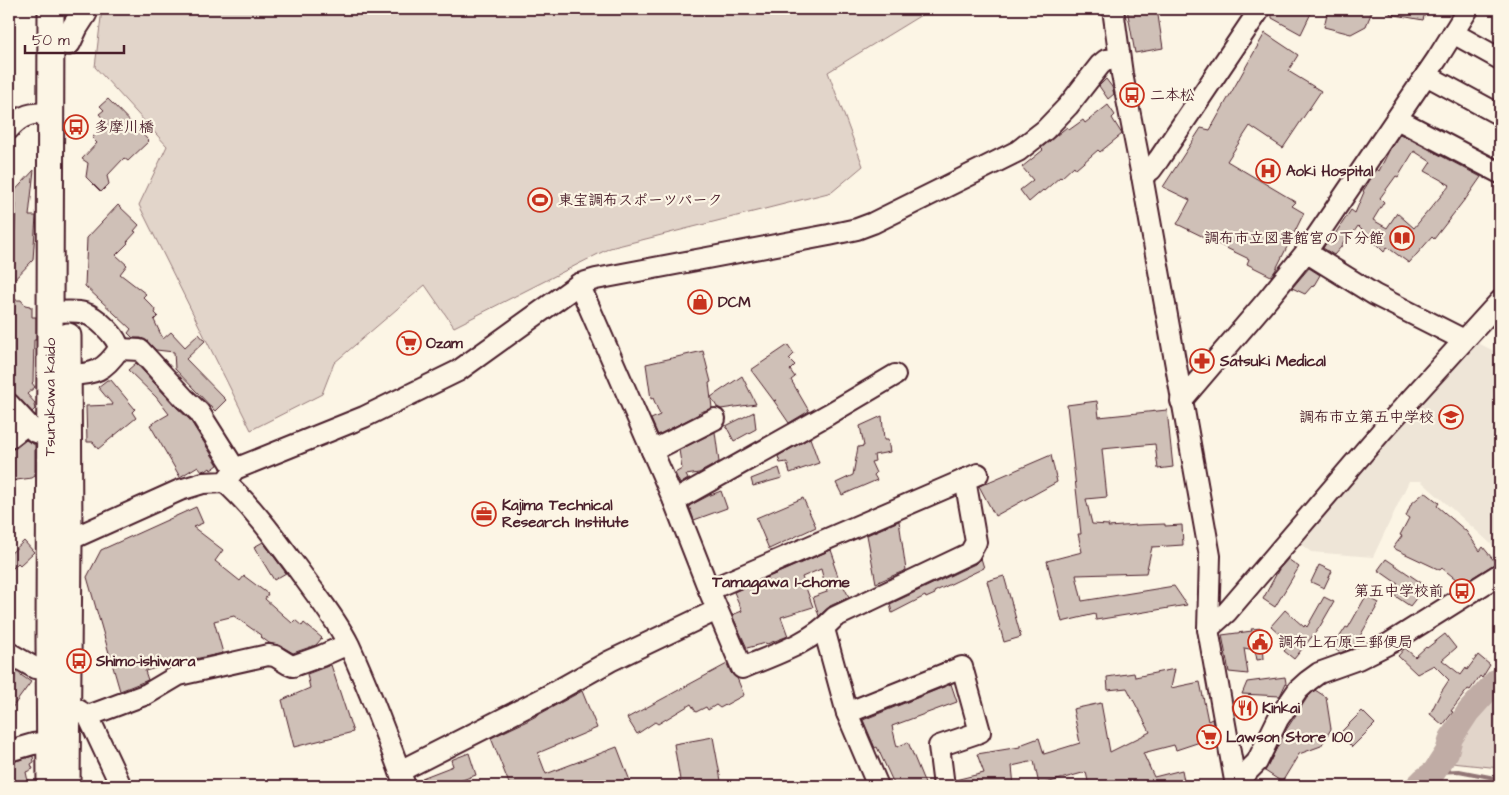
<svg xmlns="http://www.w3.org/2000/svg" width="1509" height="795" viewBox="0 0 1509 795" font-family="'Architects Daughter','Klee One',sans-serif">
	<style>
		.built { fill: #eee5d7 }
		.green { fill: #e2d5ca; stroke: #967a7a }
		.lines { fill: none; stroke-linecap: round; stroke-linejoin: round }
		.stream { stroke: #917474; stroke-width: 4 }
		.river { stroke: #c0aca5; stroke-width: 24 }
		.building { fill: #cfc0b7; stroke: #4a1f2b; fill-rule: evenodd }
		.minor-casing { stroke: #4a1f2b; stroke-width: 24 }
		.major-casing { stroke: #4a1f2b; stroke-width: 29 }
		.minor { stroke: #fcf5e5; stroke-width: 20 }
		.major { stroke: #fcf5e5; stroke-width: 25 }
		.labels { text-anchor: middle; stroke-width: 4.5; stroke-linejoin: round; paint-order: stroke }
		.poi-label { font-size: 15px; font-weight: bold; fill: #4a1f2b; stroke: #fcf5e5; text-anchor: start }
		.street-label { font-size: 15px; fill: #4a1f2b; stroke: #fcf5e5 }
		.neighbourhood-label { font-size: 16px; font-weight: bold; fill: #4a1f2b; stroke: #fcf5e5 }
	</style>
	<rect width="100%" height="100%" fill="#fcf5e5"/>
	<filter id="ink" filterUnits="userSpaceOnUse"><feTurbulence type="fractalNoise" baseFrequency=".02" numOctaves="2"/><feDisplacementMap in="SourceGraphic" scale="10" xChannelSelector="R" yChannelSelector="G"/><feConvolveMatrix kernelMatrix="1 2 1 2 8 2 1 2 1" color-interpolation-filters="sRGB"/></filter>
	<g filter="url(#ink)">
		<path class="built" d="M1470 339 1500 354V552L1421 481H1409L1373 557 1311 552 1294 539Z"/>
		<g class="green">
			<path d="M102 9H931L828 72 863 166 832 192 610 248 454 327 425 285 334 363 322 394 251 430 139 205 167 146 95 67Z"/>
			<path d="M1500 694V768L1452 763 1463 734 1496 696Z"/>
		</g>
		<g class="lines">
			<path class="stream" d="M1434 772 1459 771 1500 779"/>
			<path class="river" d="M1417 786 1423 780 1434 772 1447 752 1451 738 1468 712 1496 681 1500 680"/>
		</g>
		<g class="building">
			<path d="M1127 9H1157L1163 48 1135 53Z"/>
			<path d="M1275 9H1313L1301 34 1272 18V14Z"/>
			<path d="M1328 9H1373L1366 26 1351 34 1324 27Z"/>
			<path d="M1391 9H1426L1423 20 1390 14Z"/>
			<path d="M1265 33 1298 55 1288 71 1321 91 1283 148 1250 126 1227 161 1296 202 1292 206 1304 213 1275 271 1271 276 1247 264 1249 259 1177 224 1190 200 1163 187 1201 128 1210 130Z"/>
			<path d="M1106 79 1112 87 1114 94 1108 99 1099 86Z"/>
			<path d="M108 99 149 141 128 161 124 158 107 176 109 184 101 192 86 177 88 163 82 159 97 143 92 138 107 123 99 114 104 110 100 106Z"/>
			<path d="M1108 105 1115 115 1112 118 1122 134 1100 152 1098 150 1076 169 1074 166 1061 178 1060 177 1044 191 1043 190 1029 202 1020 190 1033 180 1022 167 1043 150 1041 148 1067 127 1069 130 1083 120 1085 123Z"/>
			<path d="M1400 134 1481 177 1465 200V199L1434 239 1432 237 1409 263 1387 247 1384 252 1358 226 1352 235 1348 232 1341 247 1334 255 1323 248 1333 233 1335 234 1351 210 1355 213 1364 192 1363 191 1377 169 1379 171 1390 149ZM1414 151 1431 162 1425 171 1450 185 1414 228 1397 213 1387 228 1373 220 1384 202 1380 198 1396 176 1398 177Z"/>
			<path d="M34 170 29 216H36L33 260 9 285V238L14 242 16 203 9 197Z"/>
			<path d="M118 205 139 225 134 231 136 232 127 242 128 243 116 255 127 265 120 274 146 294 143 297 152 306 156 311 155 313 158 316 154 320 163 339 171 332 185 347 199 334 205 341 186 359 226 400 215 411 175 369 174 352 156 350 148 342 141 338H133L128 333 131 329 85 286 87 238Z"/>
			<path d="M1309 268 1320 275 1313 287 1312 286 1305 294 1292 288Z"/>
			<path d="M10 300H21L25 305 30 306V307H32V317H36V340H34L33 382 32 383 35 387 27 394 35 403 34 405 35 409 32 412 17 396 9 392V303Z"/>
			<path d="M788 345 794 354 789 359 795 365 790 370 795 377 791 380 809 411 789 423 774 401 776 400 774 401 751 370Z"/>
			<path d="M703 351 711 382 709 383 712 408 698 413 699 414 658 435 651 419 660 415 653 398 651 399 646 364Z"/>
			<path d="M136 363 175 406 190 420 218 465 211 470 210 468 206 471 205 470 202 471 198 466 180 477 150 425 169 414 156 397 128 370Z"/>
			<path d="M742 376 756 404 721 409 717 407 711 397Z"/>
			<path d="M107 380H111L135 409 132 412 136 418 98 449 93 442H87L86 406 113 405 98 387Z"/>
			<path d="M1097 401 1099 417 1167 410 1173 467 1158 469 1155 444 1102 449 1107 497 1086 499 1092 524 1109 525 1108 527 1138 525 1165 524V526L1182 525 1183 545 1152 547 1146 573 1076 575 1082 601 1174 586 1187 605 1096 620 1095 614 1062 622 1047 561 1082 552 1078 534H1081L1067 405Z"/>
			<path d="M754 412 756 429 734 441 726 426Z"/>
			<path d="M882 416 884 440H888L890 452 874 455 875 461 871 462 876 473 874 475 877 480 842 495 836 483 853 475 858 447 864 446 860 426Z"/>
			<path d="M715 432 719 462 699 473 686 475 688 479 680 484 675 473 682 469 679 450Z"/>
			<path d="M810 438 819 463 790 473 787 462 780 463 778 456Z"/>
			<path d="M26 440 35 445V476L32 478 9 481V450L16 448Z"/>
			<path d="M1051 455 1057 482 995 516 979 486Z"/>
			<path d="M779 468 782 478 753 486 751 479Z"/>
			<path d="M721 491 727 508 694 520 689 506 708 496Z"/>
			<path d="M1425 492 1439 503 1437 506 1466 531 1480 551 1483 547 1496 563 1462 584 1442 568 1440 570 1393 548 1402 536 1400 535 1409 518 1406 516 1411 504Z"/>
			<path d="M803 498 816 527 769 549 756 518Z"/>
			<path d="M196 507 203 523 193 527 223 550 215 561 240 581 244 576 268 594 265 599 292 623 295 620 302 626 304 623 322 638 316 645 293 653 281 646 269 643 261 637 262 636 234 616 214 621 223 653 176 663 168 668 167 665 145 671 148 680 120 691 87 577 101 550Z"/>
			<path d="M899 521 906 570 876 583 867 535Z"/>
			<path d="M24 541 34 552 20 565 18 563 9 572V555Z"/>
			<path d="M263 542 286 573 274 580 254 547Z"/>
			<path d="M831 550 835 561 833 562 841 585H843L849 597 830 606 819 616 813 597 827 592 821 569 802 577 813 607 781 617 788 636 767 644 766 643 747 648 732 615 742 611 734 592Z"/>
			<path d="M981 558 984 568 934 592 935 594 926 598 925 596 892 613 890 604 975 564Z"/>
			<path d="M1288 559 1299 567 1275 607 1263 599 1279 569Z"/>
			<path d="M1386 559 1426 586 1410 606 1392 594 1398 584 1378 570Z"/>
			<path d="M1319 565 1332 571 1324 588 1311 582Z"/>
			<path d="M1004 576 1021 637 1004 642 987 581Z"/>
			<path d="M1366 596 1379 603 1360 636 1365 640 1355 647 1340 653 1333 647 1346 627 1348 628Z"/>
			<path d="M1324 597 1334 602 1319 628 1294 659 1284 651 1290 643 1271 626 1285 610 1304 627 1305 625 1307 627Z"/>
			<path d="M1262 628 1264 659 1257 660 1255 650 1244 648 1248 674 1229 672 1222 635 1252 631 1251 629Z"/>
			<path d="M1445 634 1456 648 1442 660 1461 675 1466 668 1467 670 1478 655 1490 665 1482 678 1480 676 1470 690 1468 689 1451 711 1453 712 1443 725 1430 714 1441 692 1449 680 1434 665 1417 674 1398 656 1405 648 1415 657 1426 647 1427 648Z"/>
			<path d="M727 664 731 673 737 678 744 695 720 708 716 705 708 710 706 707 696 712 691 704 658 724 655 722 637 734 627 718Z"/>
			<path d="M331 665 353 732 294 747 282 700 310 688 307 674Z"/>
			<path d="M9 667 31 682 9 712Z"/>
			<path d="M1175 669 1171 688 1200 682 1208 721 1212 719 1215 737 1176 750 1174 745 1143 753 1154 777 1182 770 1185 786H1089L1086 772 1039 785 1034 761 1012 766 1014 786H956L955 780 984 773 977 754 1020 747V745L1039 738 1044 754 1080 743 1073 709 1101 703 1110 752 1150 732 1127 688 1108 690 1107 677 1134 673 1135 677Z"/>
			<path d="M1285 677 1286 683 1280 696 1242 694 1247 682Z"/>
			<path d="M951 684 957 702 892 726 897 747 908 742 926 786H895L877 747 875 748 863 720Z"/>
			<path d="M1315 690 1326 697 1331 729 1321 746 1299 754 1282 782 1265 771 1286 730 1307 698Z"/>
			<path d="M582 691 597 728 538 753 546 774 617 747 632 786H510L491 738 527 721Z"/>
			<path d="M1362 711 1375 724 1352 747 1339 734Z"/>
			<path d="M713 737 722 786H681L674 744Z"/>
			<path d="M469 753 476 775 446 786H425L422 778 453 766 451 760Z"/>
			<path d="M33 756 34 762 31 764 33 769 26 772 29 786H9V763Z"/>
		</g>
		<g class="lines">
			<g class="minor-casing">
				<g id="minor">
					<path d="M1113 9 1122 74 1142 176 1210 556 1208 629 1236 786"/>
					<path d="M1453 33 1500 59"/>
					<path d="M1426 75 1500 115"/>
					<path d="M1397 119 1500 173"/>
					<path d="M9 129C22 114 32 113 51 113"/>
					<path d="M1142 176 1151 170 1159 159 1260 9"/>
					<path d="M1306 252 1375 295 1464 340"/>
					<path d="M579 284 674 501 709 590 742 668C774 655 811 643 835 617L970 553 976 542 965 479"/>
					<path d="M51 312C60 312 76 310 84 313 96 316 118 337 119 349 104 371 95 374 69 375"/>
					<path d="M119 349 140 350 184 398 199 412 235 469"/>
					<path d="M1181 401 1268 299 1306 252 1437 59 1468 9"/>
					<path d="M9 404 35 432 51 435"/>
					<path d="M9 438 27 424"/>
					<path d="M652 451 715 419"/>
					<path d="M225 482C256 510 280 545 305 579 320 600 337 621 349 645 370 691 388 739 405 786"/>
					<path d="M674 501 829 414 895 375"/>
					<path d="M69 540 180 490 203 483 225 482 235 469 364 417 458 371 579 284 596 279 829 235 857 229 873 223 1018 151 1045 130 1068 106 1100 65 1106 60 1119 59"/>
					<path d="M709 590 978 474"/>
					<path d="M824 629 847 713 878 786"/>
					<path d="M1208 629 1227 612 1381 432 1500 301"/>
					<path d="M9 653 35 668 49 669"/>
					<path d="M76 709 88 716 121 786"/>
					<path d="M847 713 962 667 980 732 939 746 944 786"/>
					<path d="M88 716 147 694 179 675 268 655 275 656 288 664 293 666 321 656 348 644"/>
					<path d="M9 751 33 744 50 742"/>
					<path d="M400 771 544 698 610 661 717 610"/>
					<path d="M1235 784 1257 762 1278 719 1298 690 1308 681 1319 673 1358 659 1390 643 1500 574"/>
				</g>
			</g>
			<g class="major-casing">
				<g id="major">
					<path d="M68 42 75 27 84 13V9"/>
					<path id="s1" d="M50 786 49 642 51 9"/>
					<path d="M67 786 69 540 68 336"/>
				</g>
			</g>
			<use href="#minor" class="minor"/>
			<use href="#major" class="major"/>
		</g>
	</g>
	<defs>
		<g id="bus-ring" transform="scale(1.25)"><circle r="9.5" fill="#fcf5e5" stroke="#c8321e" stroke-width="1.5"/><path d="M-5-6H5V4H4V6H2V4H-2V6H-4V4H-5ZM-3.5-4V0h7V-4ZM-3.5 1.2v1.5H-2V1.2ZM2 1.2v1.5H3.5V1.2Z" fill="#c8321e"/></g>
		<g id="hospital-ring" transform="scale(1.25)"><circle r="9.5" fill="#fcf5e5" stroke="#c8321e" stroke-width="1.5"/><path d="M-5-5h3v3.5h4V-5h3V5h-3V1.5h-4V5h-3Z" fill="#c8321e"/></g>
		<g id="stadium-ring" transform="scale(1.25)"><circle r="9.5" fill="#fcf5e5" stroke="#c8321e" stroke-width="1.5"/><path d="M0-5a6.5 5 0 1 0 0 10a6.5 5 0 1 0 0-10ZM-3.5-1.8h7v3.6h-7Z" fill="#c8321e"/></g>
		<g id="library-ring" transform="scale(1.25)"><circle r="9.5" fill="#fcf5e5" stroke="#c8321e" stroke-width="1.5"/><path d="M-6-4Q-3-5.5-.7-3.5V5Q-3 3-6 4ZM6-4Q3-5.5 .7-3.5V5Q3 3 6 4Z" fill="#c8321e"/></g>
		<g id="shop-ring" transform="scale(1.25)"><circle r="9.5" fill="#fcf5e5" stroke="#c8321e" stroke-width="1.5"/><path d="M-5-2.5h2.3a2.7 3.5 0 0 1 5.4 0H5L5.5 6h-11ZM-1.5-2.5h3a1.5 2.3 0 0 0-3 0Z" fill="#c8321e"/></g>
		<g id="supermarket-ring" transform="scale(1.25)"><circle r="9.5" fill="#fcf5e5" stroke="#c8321e" stroke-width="1.5"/><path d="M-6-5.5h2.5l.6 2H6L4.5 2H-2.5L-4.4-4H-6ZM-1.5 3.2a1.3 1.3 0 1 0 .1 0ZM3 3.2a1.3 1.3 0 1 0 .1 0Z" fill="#c8321e"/></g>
		<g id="pharmacy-ring" transform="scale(1.25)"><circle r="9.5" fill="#fcf5e5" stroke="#c8321e" stroke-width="1.5"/><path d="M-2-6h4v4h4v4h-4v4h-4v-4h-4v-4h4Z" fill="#c8321e"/></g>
		<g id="school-ring" transform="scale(1.25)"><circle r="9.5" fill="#fcf5e5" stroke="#c8321e" stroke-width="1.5"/><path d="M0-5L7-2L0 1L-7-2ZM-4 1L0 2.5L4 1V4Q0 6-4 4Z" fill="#c8321e"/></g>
		<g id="office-ring" transform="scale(1.25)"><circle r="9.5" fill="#fcf5e5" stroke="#c8321e" stroke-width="1.5"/><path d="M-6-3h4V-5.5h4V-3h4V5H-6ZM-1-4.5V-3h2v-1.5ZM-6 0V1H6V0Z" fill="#c8321e"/></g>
		<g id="civic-ring" transform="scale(1.25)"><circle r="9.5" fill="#fcf5e5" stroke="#c8321e" stroke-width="1.5"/><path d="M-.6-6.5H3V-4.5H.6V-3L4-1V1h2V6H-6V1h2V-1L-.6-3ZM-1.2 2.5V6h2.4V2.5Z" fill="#c8321e"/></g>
		<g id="restaurant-ring" transform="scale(1.25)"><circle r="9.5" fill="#fcf5e5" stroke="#c8321e" stroke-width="1.5"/><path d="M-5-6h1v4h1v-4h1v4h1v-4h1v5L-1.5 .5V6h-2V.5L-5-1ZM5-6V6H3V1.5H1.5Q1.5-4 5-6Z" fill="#c8321e"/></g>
	</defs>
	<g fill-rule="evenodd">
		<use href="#bus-ring" x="1132" y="95"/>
		<use href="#bus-ring" x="76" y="127"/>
		<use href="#hospital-ring" x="1268" y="171"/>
		<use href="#stadium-ring" x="540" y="200"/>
		<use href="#library-ring" x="1402" y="238"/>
		<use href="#shop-ring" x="700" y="302"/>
		<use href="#supermarket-ring" x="409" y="343"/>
		<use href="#pharmacy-ring" x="1202" y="361"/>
		<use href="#school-ring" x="1451" y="417"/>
		<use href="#office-ring" x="484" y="514"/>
		<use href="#bus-ring" x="1462" y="591"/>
		<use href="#civic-ring" x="1260" y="642"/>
		<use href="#bus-ring" x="79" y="661"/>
		<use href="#restaurant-ring" x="1245" y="708"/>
		<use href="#supermarket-ring" x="1209" y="737"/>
	</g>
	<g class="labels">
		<g class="poi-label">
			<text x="1150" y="100">二本松</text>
			<text x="94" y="132">多摩川橋</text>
			<text x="1286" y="176">Aoki Hospital</text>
			<text x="558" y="205">東宝調布スポーツパーク</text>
			<text x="1384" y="243" text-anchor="end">調布市立図書館宮の下分館</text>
			<text x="718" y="307">DCM</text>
			<text x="426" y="348">Ozam</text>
			<text x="1220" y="366">Satsuki Medical</text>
			<text x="1434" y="422" text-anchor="end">調布市立第五中学校</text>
			<text x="502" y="510">Kajima Technical<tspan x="502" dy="17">Research Institute</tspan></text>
			<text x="1444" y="596" text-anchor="end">第五中学校前</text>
			<text x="1278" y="647">調布上石原三郵便局</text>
			<text x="96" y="666">Shimo-ishiwara</text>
			<text x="1262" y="713">Kinkai</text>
			<text x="1226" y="742">Lawson Store 100</text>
		</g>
		<g class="street-label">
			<text dy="5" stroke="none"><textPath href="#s1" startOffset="389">Tsurukawa kaido</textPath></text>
		</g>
		<g class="neighbourhood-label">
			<text x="781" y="587">Tamagawa 1-chome</text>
		</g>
	</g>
	<rect width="1509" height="795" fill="none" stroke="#fcf5e5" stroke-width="30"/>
	<rect x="15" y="15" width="1479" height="765" fill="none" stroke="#4a1f2b" stroke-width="2" filter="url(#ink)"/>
	<path d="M25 45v8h99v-8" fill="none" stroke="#4a1f2b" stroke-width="2.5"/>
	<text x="32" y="45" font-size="15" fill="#4a1f2b" stroke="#fcf5e5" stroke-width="4" paint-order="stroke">50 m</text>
</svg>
